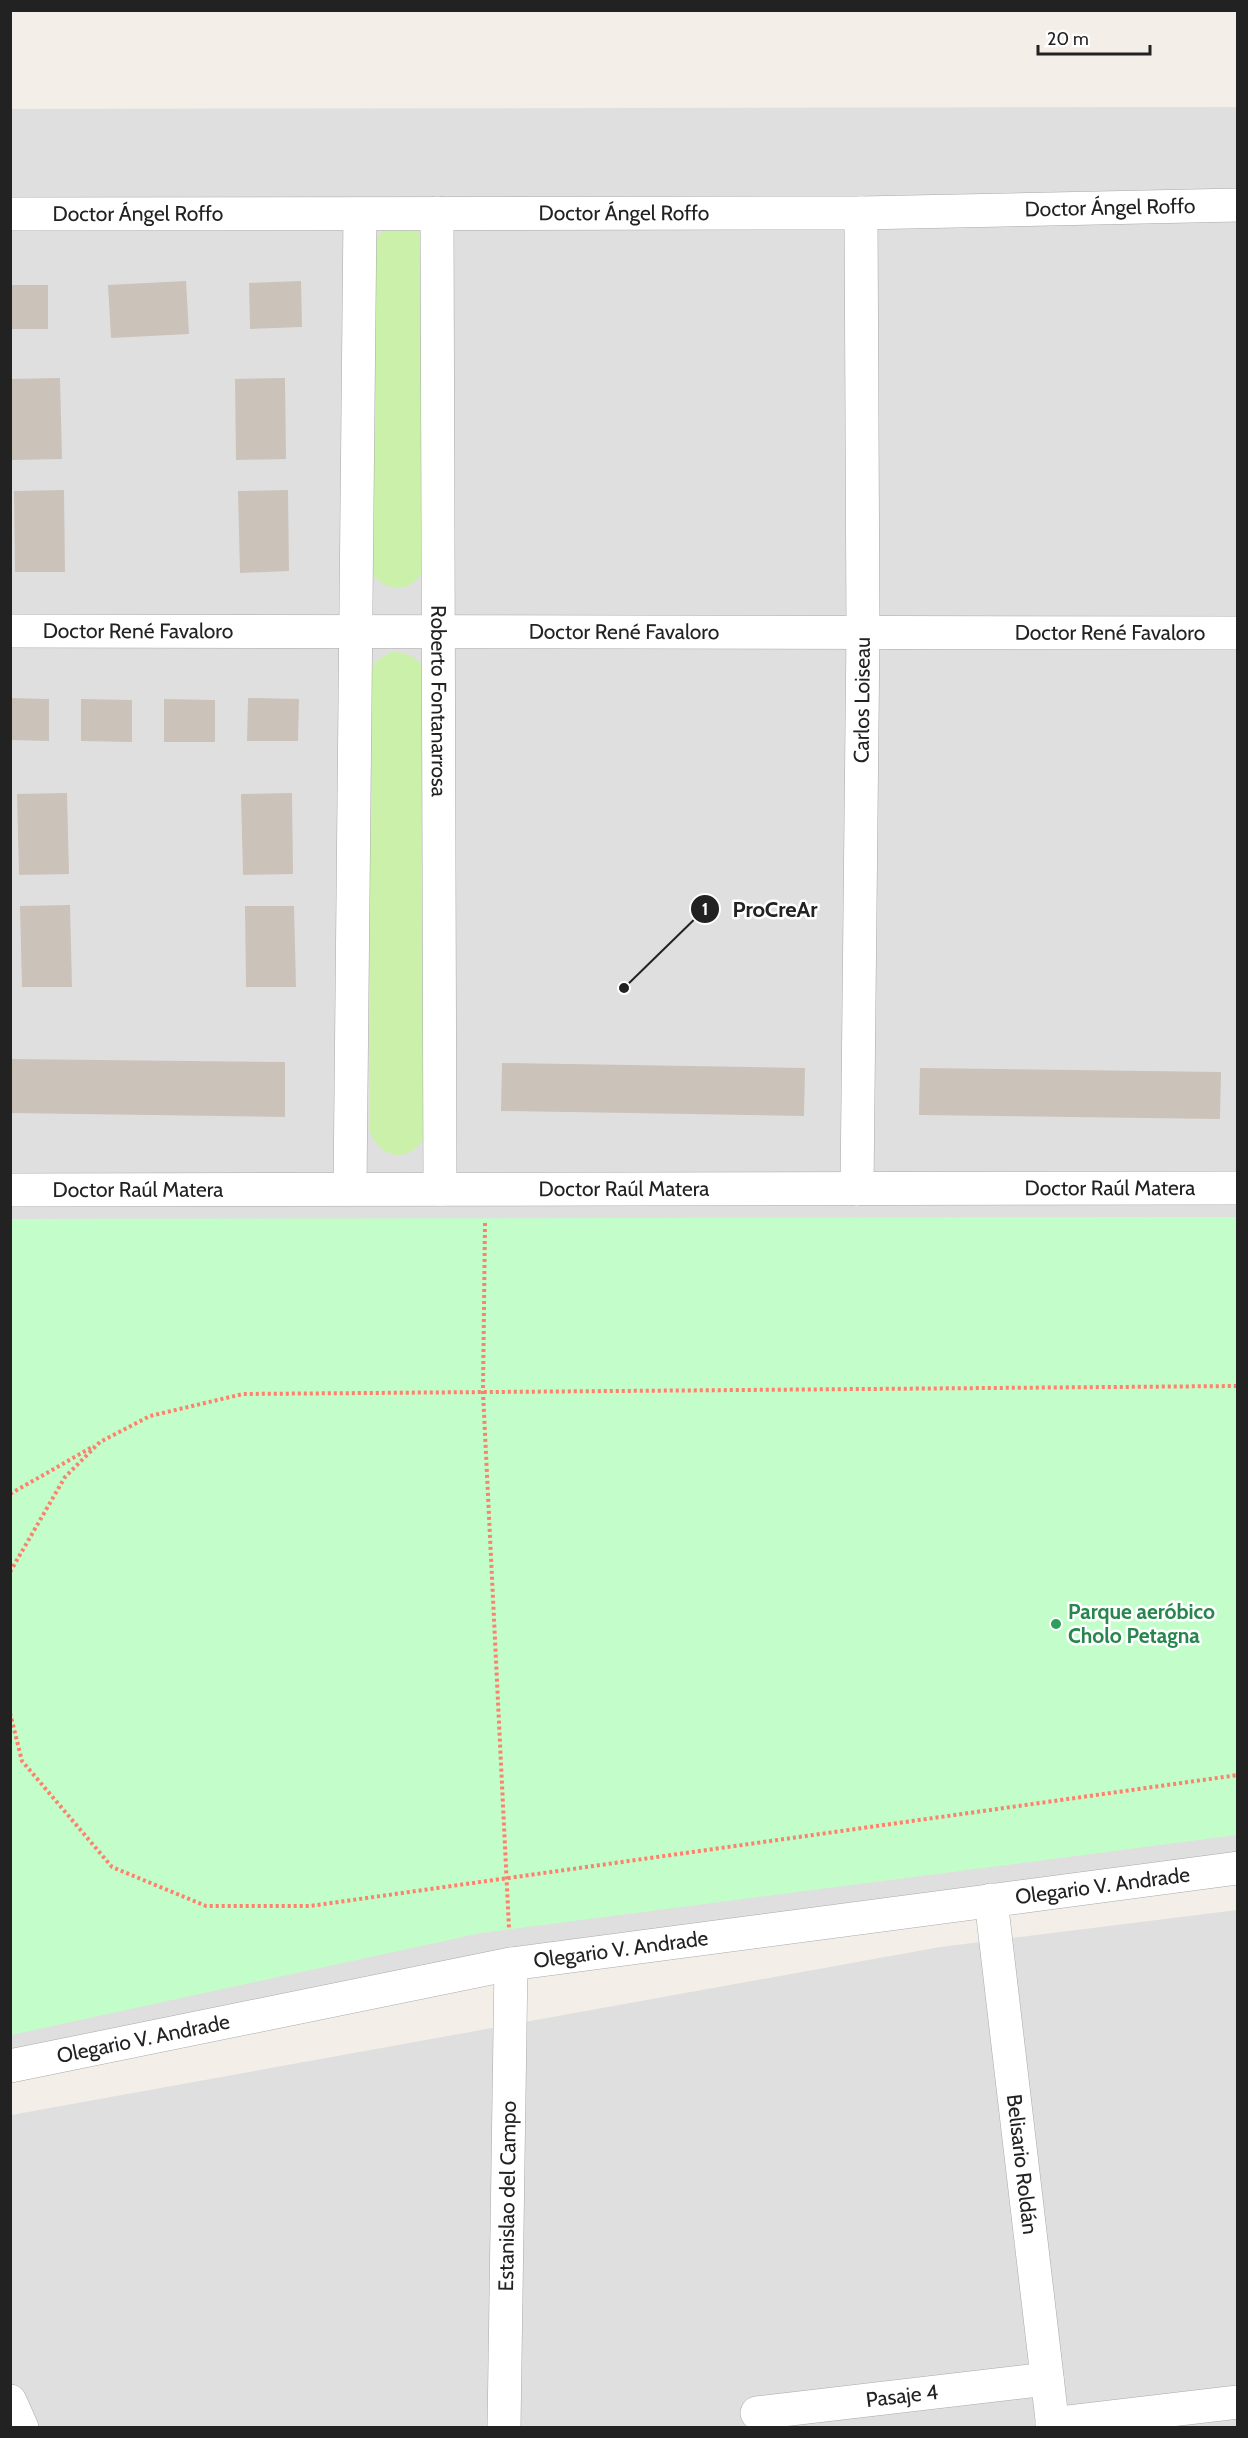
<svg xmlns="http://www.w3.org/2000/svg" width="1248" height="2438" viewBox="0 0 1248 2438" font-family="Cabin,sans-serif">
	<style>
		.residential { fill: #e0dfdf }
		.grass { fill: #caf0aa }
		.park { fill: #c3feca }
		.building { fill: #cbc2ba }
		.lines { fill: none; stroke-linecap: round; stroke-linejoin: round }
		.street-casing { stroke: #a9a9a9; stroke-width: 34 }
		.path { stroke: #ff806d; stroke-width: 4; stroke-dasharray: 3 3; stroke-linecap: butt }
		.street { stroke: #fff; stroke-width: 33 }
		.leisure-dot { fill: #2e9e5b; stroke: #fff; stroke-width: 2 }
		.labels { text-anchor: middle; stroke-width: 5; stroke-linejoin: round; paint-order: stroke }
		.street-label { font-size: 21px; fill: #222; stroke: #fff }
		.leisure-label { font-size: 21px; font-weight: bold; fill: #27864d; stroke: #fff; text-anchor: start }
		.leader { fill: none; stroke: #222; stroke-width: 2 }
		.callout-dot { fill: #222; stroke: #fff; stroke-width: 2 }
		.mark-label { font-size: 18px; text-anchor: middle; font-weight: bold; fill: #fff }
		.callout-label { font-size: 22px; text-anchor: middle; font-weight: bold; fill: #222; stroke: #fff; stroke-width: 5; stroke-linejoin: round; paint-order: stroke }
	</style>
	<rect width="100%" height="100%" fill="#f3efe8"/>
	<g class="residential">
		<path d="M1237 107V1868L991 1900 11 2066V109Z"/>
		<path d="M1237 1910V2427L11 2428V2115L940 1947Z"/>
	</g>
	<g class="grass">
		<path d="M413 228 421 234 425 568C414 592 388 594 372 574L373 242 385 229Z"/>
		<path d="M391 652C407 652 416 656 424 669L426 1135C412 1162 382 1162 370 1132L368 677 376 661Z"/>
	</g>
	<path class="park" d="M1237 1217V1835L481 1933 11 2035V1219Z"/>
	<g class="building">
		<path d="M186 281 189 334 111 338 108 285Z"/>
		<path d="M301 281 302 327 250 329 249 283Z"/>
		<rect x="10" y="285" width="38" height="44"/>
		<path d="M60 378 62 459 12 460 10 379Z"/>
		<path d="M285 378 286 459 236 460 235 379Z"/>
		<path d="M64 490 65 572H15L14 491Z"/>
		<path d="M288 490 289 571 240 573 238 491Z"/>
		<path d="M10 698 49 699V741L10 740Z"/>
		<path d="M248 698 299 699 298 741H247Z"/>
		<path d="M81 699 132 700V742L81 741Z"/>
		<path d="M164 699 215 700V742H164Z"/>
		<path d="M67 793 69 874 19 875 17 794Z"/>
		<path d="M292 793 293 874 243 875 241 794Z"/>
		<path d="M70 905 72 987H22L20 906Z"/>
		<path d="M245 906H294L296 987H246Z"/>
		<path d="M10 1059 285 1062V1117L10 1113Z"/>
		<path d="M502 1063 805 1068 804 1116 501 1111Z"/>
		<path d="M920 1068 1221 1072 1220 1119 919 1115Z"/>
	</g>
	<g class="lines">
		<g class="street-casing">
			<g id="street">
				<path id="s1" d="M437 213 440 1189"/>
				<path id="s2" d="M10 214 861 213 1238 205"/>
				<path id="s3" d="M10 631 1238 633"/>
				<path d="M350 1189 360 214"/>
				<path id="s4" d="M857 1189 863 632 861 213"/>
				<path id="s5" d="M10 1190 1238 1188"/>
				<path id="s6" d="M991 1900 1053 2428"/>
				<path id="s7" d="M10 2066 511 1964 1238 1868"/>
				<path d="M10 2401 22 2428"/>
				<path id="s8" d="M757 2413 1047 2379"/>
				<path d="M1052 2424 1238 2402"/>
				<path id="s9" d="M504 2428 511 1964"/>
			</g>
		</g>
		<g class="path">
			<path d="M485 1223 483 1392 509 1929"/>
			<path d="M10 1494 94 1446"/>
			<path d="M10 1572 65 1477 100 1442 150 1416 243 1394 1238 1386"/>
			<path d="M10 1713 22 1761 112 1867 206 1906H310L1238 1775"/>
		</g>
		<use href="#street" class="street"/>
	</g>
	<circle class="leisure-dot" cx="1056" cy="1624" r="6"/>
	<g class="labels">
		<g class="street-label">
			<text dy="7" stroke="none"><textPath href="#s2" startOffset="1100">Doctor Ángel Roffo</textPath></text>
			<text dy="7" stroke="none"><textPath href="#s2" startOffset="614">Doctor Ángel Roffo</textPath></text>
			<text dy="7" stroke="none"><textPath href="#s2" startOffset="128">Doctor Ángel Roffo</textPath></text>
			<text dy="7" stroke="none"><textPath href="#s3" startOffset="128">Doctor René Favaloro</textPath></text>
			<text dy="7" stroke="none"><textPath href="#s3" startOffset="614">Doctor René Favaloro</textPath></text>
			<text dy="7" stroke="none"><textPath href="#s3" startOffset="1100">Doctor René Favaloro</textPath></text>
			<text dy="7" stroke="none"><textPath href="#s1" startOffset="488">Roberto Fontanarrosa</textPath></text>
			<text dy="7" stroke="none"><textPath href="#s4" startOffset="489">Carlos Loiseau</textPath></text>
			<text dy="7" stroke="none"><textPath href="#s5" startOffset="1100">Doctor Raúl Matera</textPath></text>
			<text dy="7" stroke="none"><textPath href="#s5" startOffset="128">Doctor Raúl Matera</textPath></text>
			<text dy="7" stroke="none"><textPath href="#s5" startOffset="614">Doctor Raúl Matera</textPath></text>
			<text dy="7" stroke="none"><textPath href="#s7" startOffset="1108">Olegario V. Andrade</textPath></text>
			<text dy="7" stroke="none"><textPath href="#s7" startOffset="622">Olegario V. Andrade</textPath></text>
			<text dy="7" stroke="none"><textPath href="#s7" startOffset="136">Olegario V. Andrade</textPath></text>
			<text dy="7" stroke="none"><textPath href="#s6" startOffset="266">Belisario Roldán</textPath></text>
			<text dy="7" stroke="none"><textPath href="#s9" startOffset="232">Estanislao del Campo</textPath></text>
			<text dy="7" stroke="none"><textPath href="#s8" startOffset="146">Pasaje 4</textPath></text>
		</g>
		<g class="leisure-label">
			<text x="1068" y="1619">Parque aeróbico<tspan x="1068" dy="24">Cholo Petagna</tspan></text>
		</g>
	</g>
	<path class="leader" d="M624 988L705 909"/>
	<g class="callout-dot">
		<circle cx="624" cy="988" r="6"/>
		<circle cx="705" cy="909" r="15"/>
	</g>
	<g class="mark-label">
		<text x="705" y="915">1</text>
	</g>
	<g class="callout-label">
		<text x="775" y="917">ProCreAr</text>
	</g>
	<rect width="1248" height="2438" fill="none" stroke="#222222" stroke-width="24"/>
	<path d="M1038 45v9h112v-9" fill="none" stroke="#222222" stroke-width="3"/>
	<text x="1047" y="45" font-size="18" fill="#222222" stroke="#ffffff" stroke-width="4.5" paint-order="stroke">20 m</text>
</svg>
